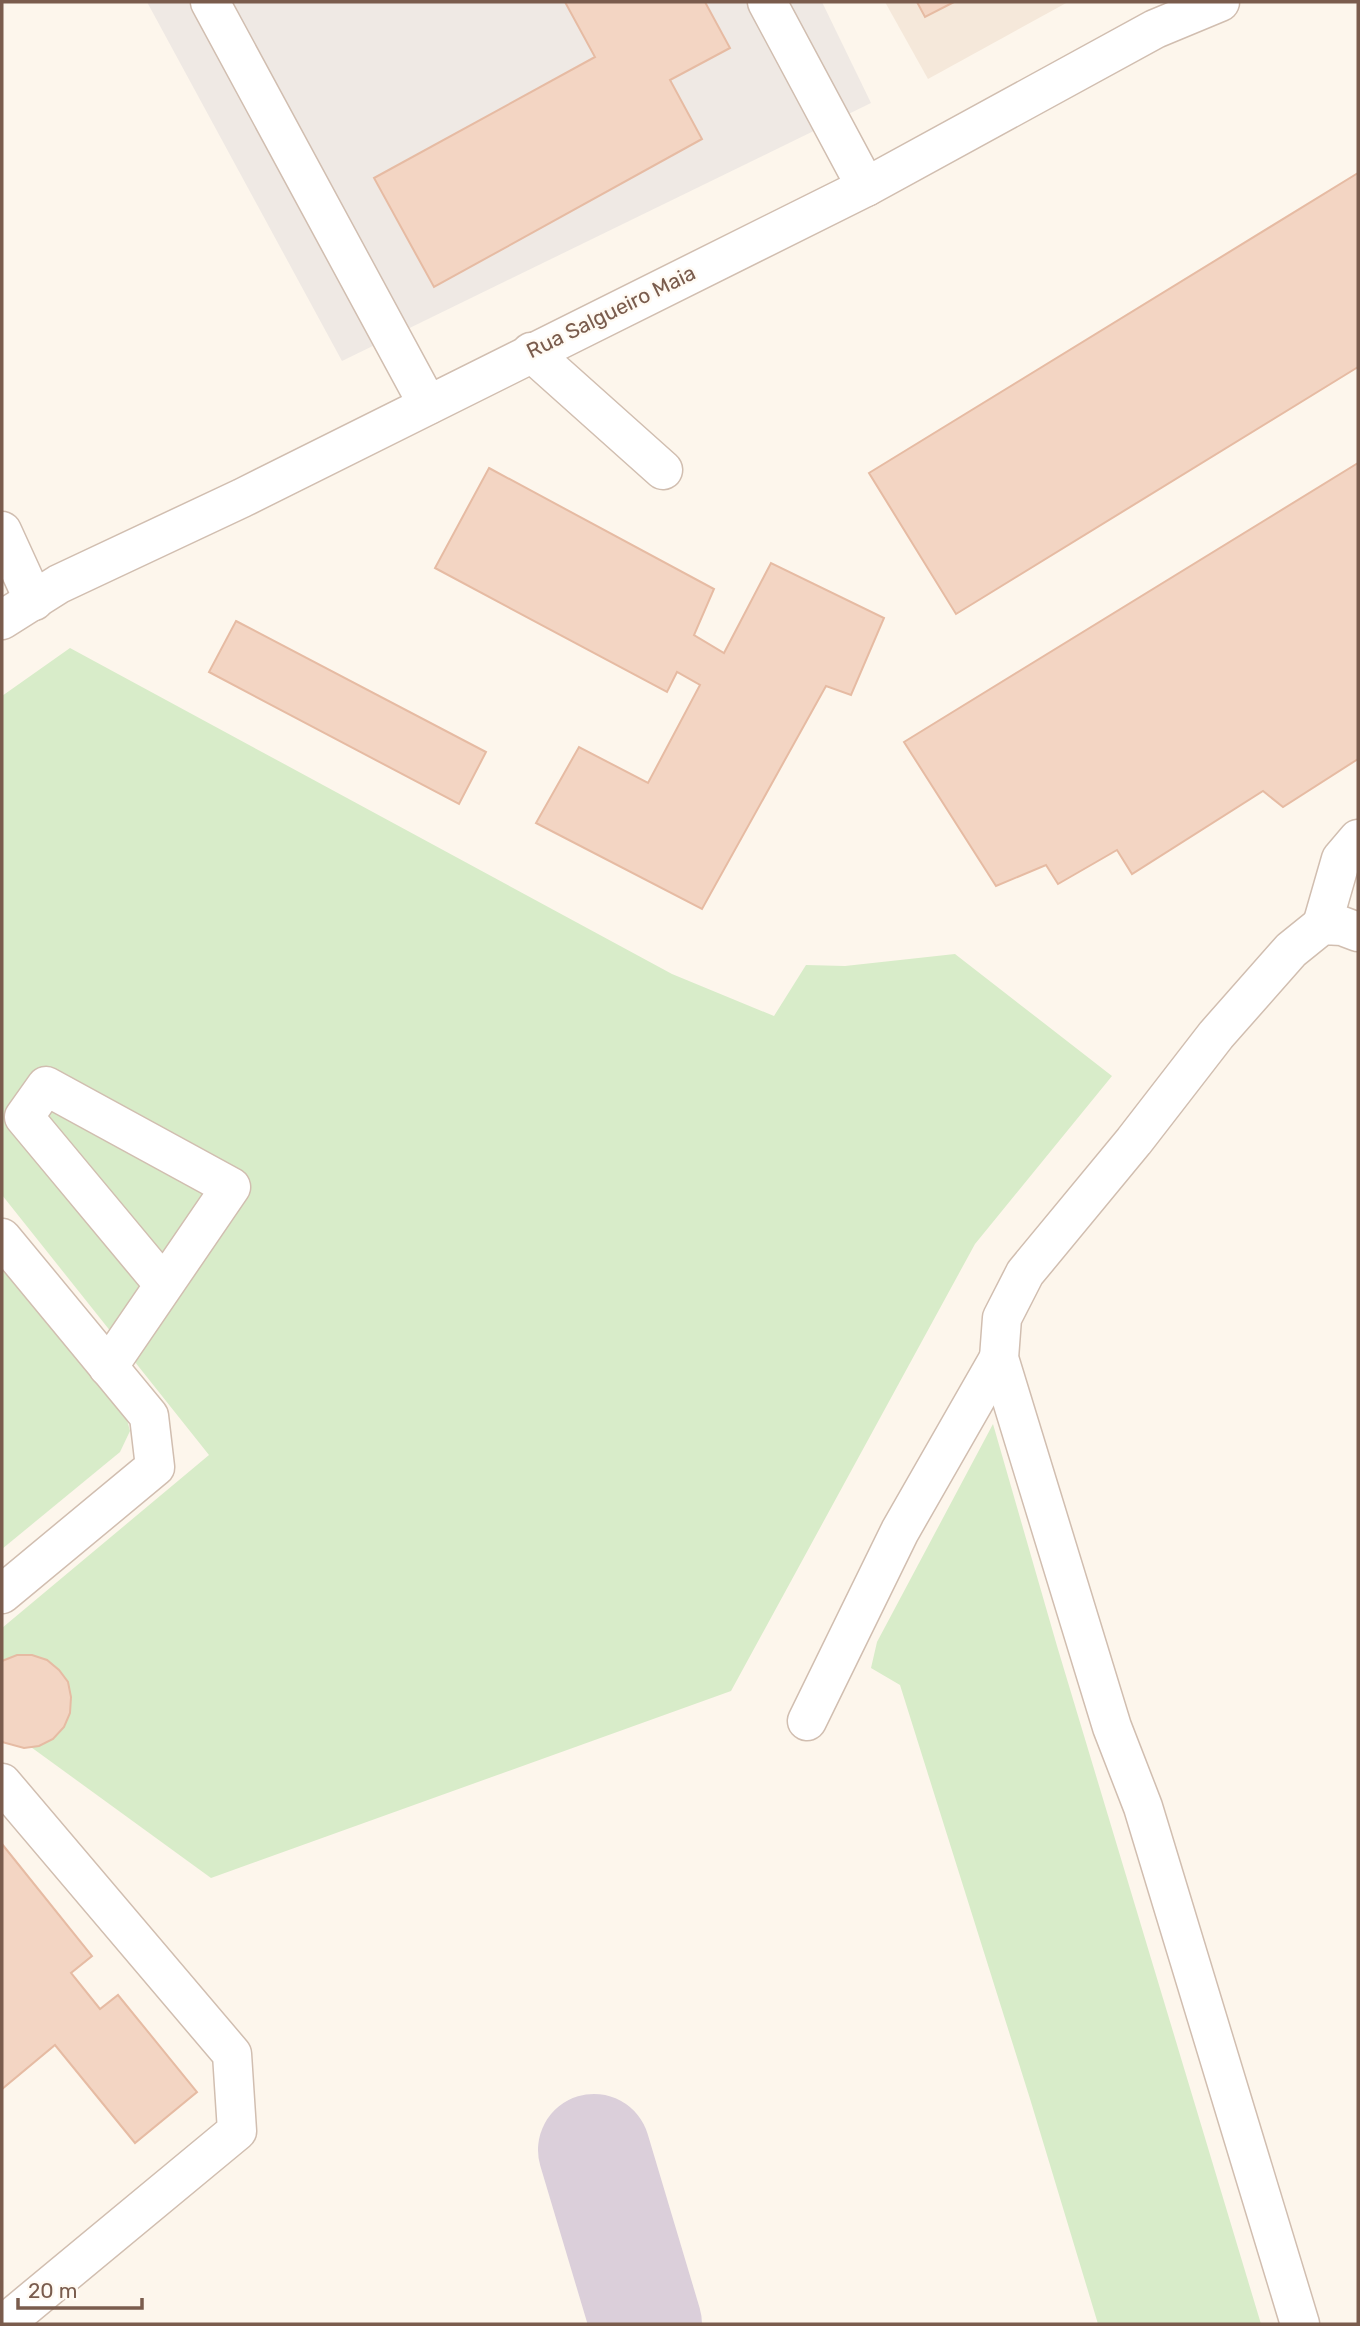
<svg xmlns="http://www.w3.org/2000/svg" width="1360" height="2326" viewBox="0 0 1360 2326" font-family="Rubik,sans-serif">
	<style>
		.residential { fill: #f5e8da }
		.industrial { fill: #efe9e4 }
		.green { fill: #d8ecc9 }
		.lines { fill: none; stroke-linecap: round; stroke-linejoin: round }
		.taxiway { stroke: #dbcfda; stroke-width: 112 }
		.building { fill: #f3d5c3; stroke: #e6bba3; stroke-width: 2 }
		.minor-casing { stroke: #d1beb0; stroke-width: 41 }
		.minor { stroke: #fff; stroke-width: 38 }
		.labels { text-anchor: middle; stroke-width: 5; stroke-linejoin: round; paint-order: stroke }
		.street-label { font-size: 21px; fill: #7a5c4d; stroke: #fffaf3 }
	</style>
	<rect width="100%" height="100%" fill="#fdf6ec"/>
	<path class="residential" d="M885 2H1068L928 79Z"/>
	<path class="industrial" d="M147 2H822L871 103 342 361Z"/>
	<g class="green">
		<path d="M70 648 672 974 774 1016 806 965 845 966 955 954 1112 1076 975 1244 731 1691 211 1878 2 1726V1628L209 1455 2 1195V696Z"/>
		<path d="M2 1264 125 1412 130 1431 120 1452 2 1549Z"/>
		<path d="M993 1424 1057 1646 1261 2324H1098L1031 2102 900 1685 871 1668 877 1642Z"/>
	</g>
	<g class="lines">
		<path class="taxiway" d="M594 2150 646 2324"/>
	</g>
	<g class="building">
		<path d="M565 2H705L730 48 670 80 702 139 434 287 374 178 595 57Z"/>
		<path d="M917 2H954L925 17Z"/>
		<path d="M1358 173V367L956 614 869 473Z"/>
		<path d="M1358 463V759L1283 807 1263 791 1132 874 1117 850 1058 884 1046 865 996 886 904 742Z"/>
		<path d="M489 468 714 589 694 635 724 653 771 563 884 618 851 695 826 686 702 909 536 823 579 747 648 783 700 685 677 672 667 692 435 568Z"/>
		<path d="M236 621 486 752 459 804 209 672Z"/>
		<path d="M17 1655H32L47 1660 59 1670 68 1682 71 1697 70 1713 64 1727 53 1739 39 1746 24 1748 2 1742V1661Z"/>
		<path d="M2 1844 92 1956 71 1973 100 2009 118 1995 197 2092 135 2143 55 2045 2 2089Z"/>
	</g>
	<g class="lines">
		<g class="minor-casing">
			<g id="minor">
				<path d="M210 2 428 405"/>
				<path d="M767 2 866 187"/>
				<path d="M531 352 663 470"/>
				<path d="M2 531 34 601"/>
				<path d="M2 620 59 584 242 498 866 187 1155 29 1220 2"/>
				<path d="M1322 925 1341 859 1358 839"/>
				<path d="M2 1238 149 1416 155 1467 2 1594"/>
				<path d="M108 1367 231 1187 46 1086 24 1117 164 1285"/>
				<path d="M807 1721 900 1531 999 1358"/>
				<path d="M2 1783 232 2054 237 2131 4 2324"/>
				<path d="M1300 2324 1143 1807 1112 1727 999 1358 1002 1318 1025 1273 1134 1141 1216 1035 1291 950 1322 925 1342 926 1358 932"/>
			</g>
		</g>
		<use href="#minor" class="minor"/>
	</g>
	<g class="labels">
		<g class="street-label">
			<text transform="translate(611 312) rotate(-26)" y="7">Rua Salgueiro Maia</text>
		</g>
	</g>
	<rect width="1360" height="2326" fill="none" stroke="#7a5c4d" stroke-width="7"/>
	<path d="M18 2298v10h124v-10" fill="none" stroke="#7a5c4d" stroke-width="3.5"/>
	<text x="28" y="2298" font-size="21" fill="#7a5c4d" stroke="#fffaf3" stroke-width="5" paint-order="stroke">20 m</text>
</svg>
